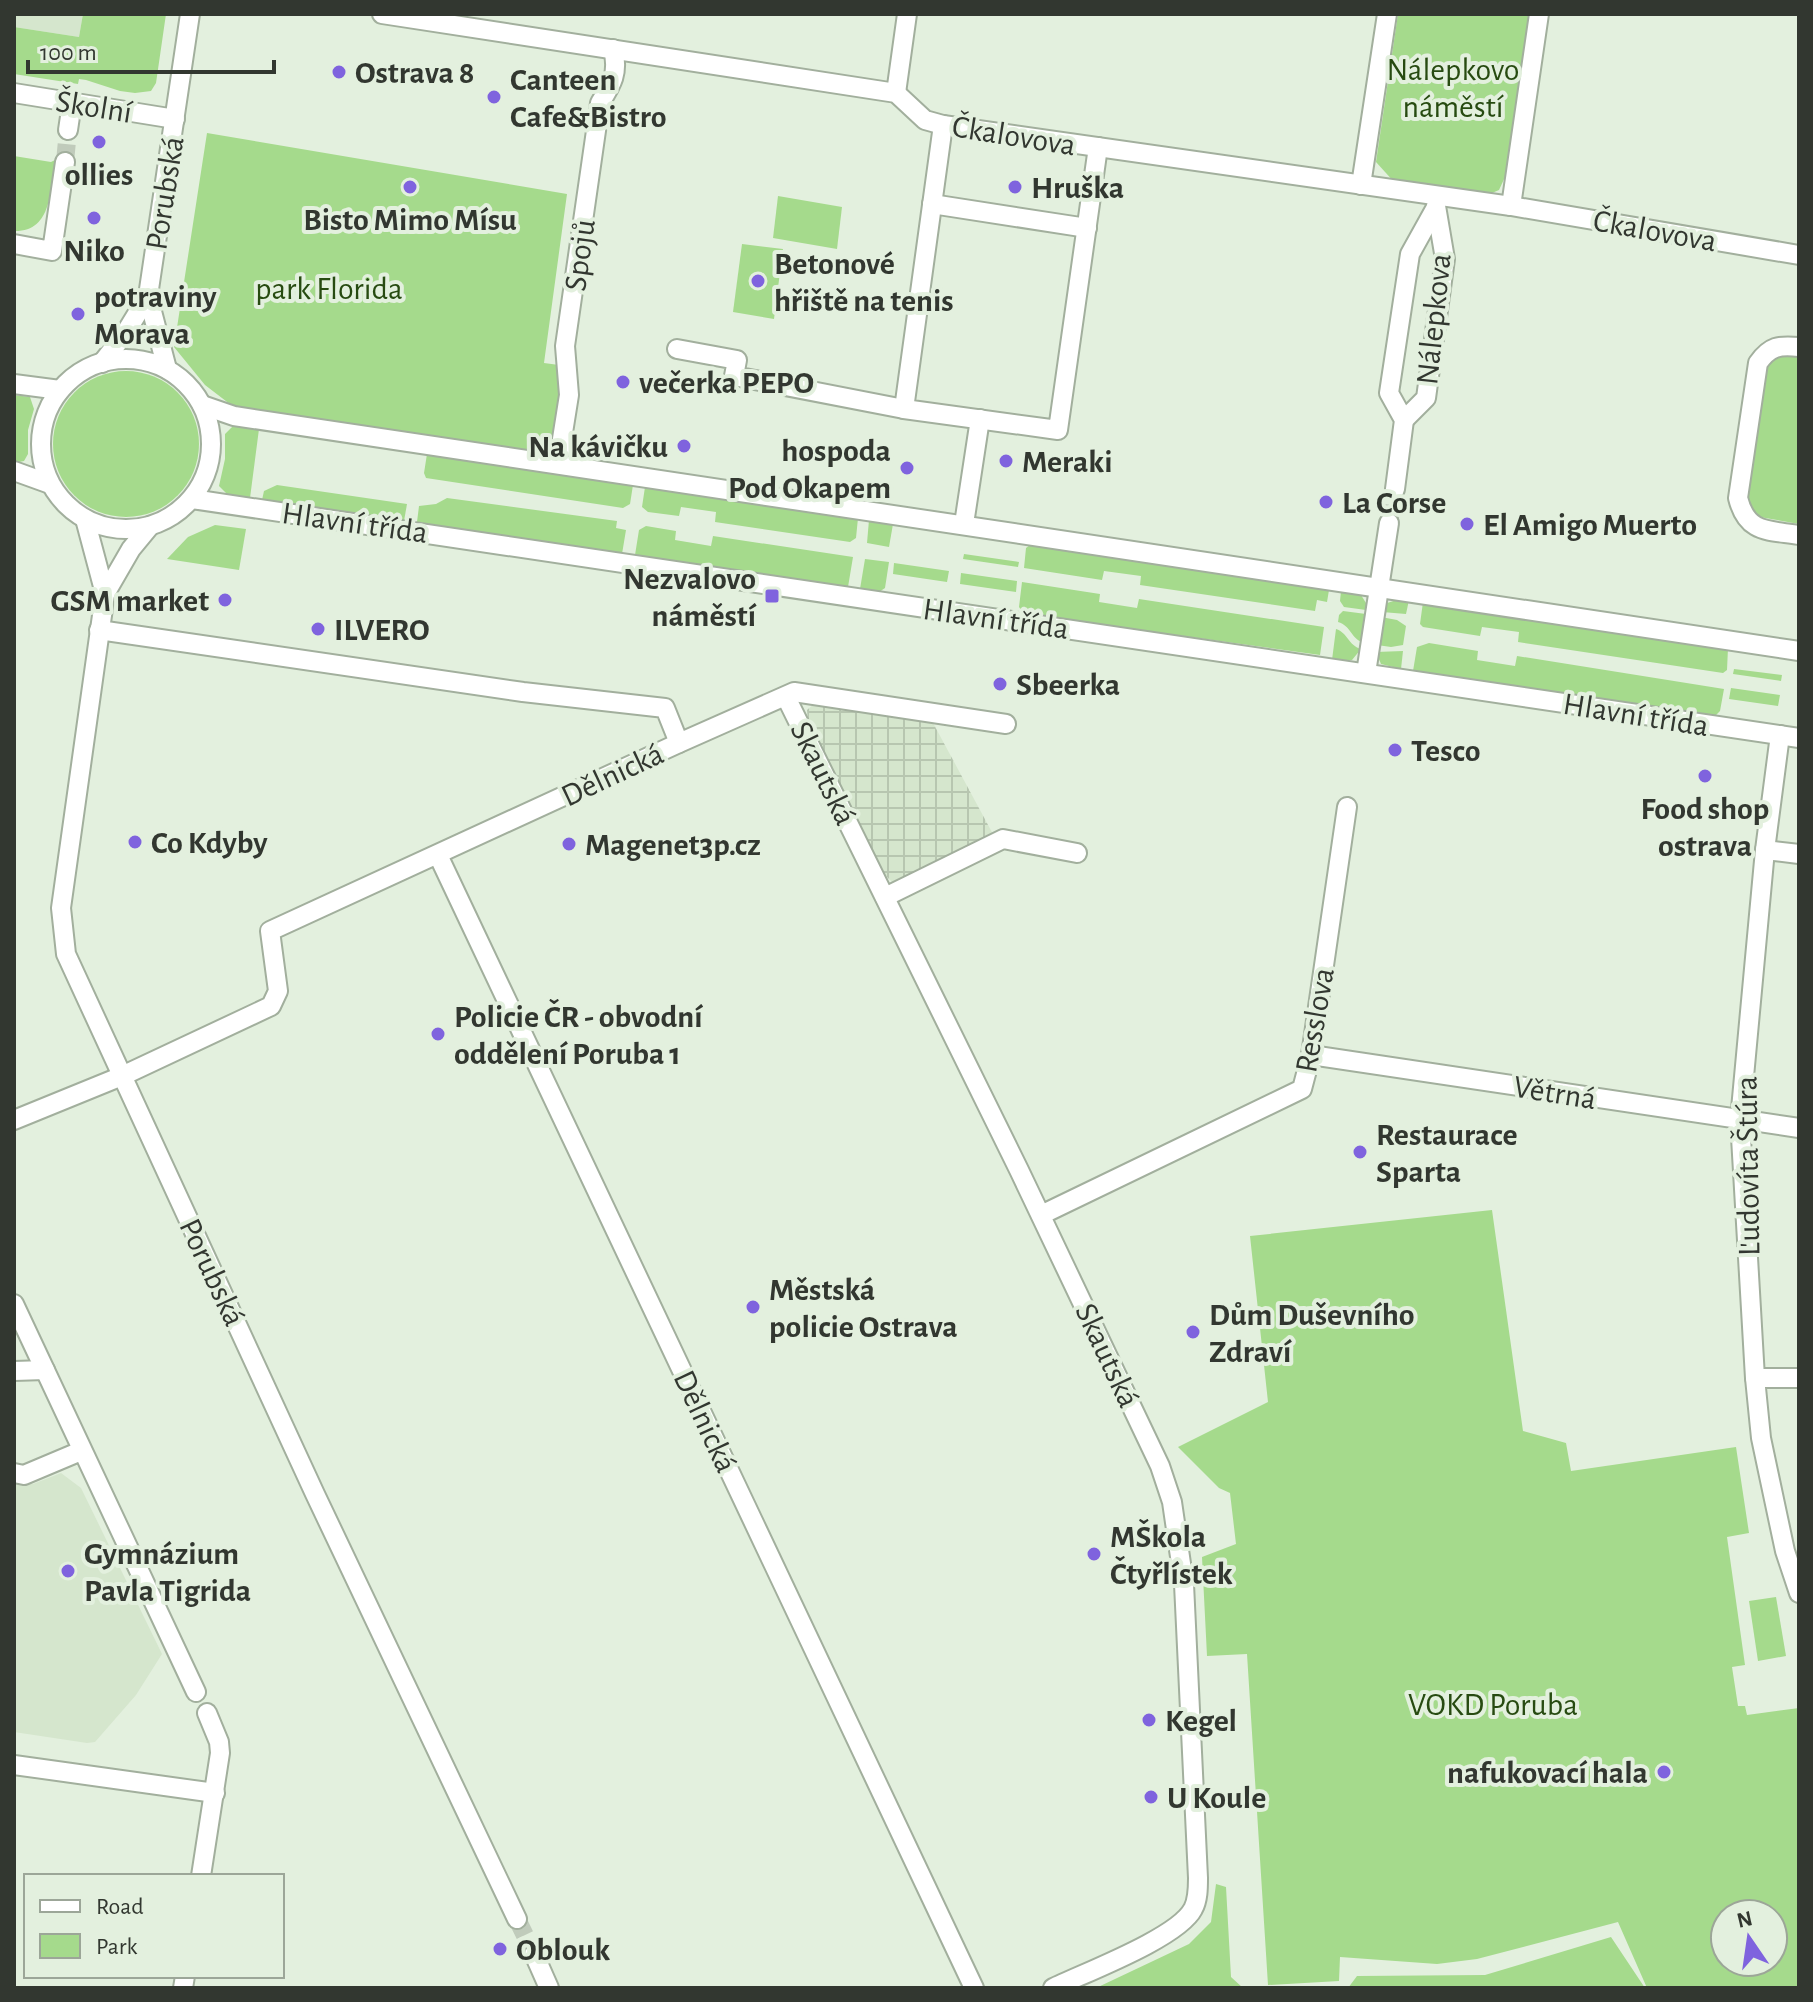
<svg xmlns="http://www.w3.org/2000/svg" width="1813" height="2002" viewBox="0 0 1813 2002" font-family="'Alegreya Sans',sans-serif">
	<style>
		.built { fill: #d5e6cd }
		.industrial { fill: url(#industrial-grid) }
		.green { fill: #a5da8c; fill-rule: evenodd }
		.lines { fill: none; stroke-linecap: round; stroke-linejoin: round }
		.minor-tunnel { stroke: #c0cbbb; stroke-width: 18; stroke-dasharray: 18 9; stroke-linecap: butt }
		.minor-casing { stroke: #a2af9d; stroke-width: 22 }
		.minor { stroke: #fff; stroke-width: 18 }
		.poi-dot { fill: #7f63de; stroke: #e3f0de; stroke-width: 3 }
		.labels { text-anchor: middle; stroke-width: 8; stroke-linejoin: round; paint-order: stroke }
		.park-label { font-size: 32px; fill: #274b11; stroke: #e3f0de }
		.poi-label { font-size: 32px; font-weight: bold; fill: #323730; stroke: #e3f0de; text-anchor: start }
		.street-label { font-size: 32px; fill: #323730; stroke: #e3f0de }
	</style>
	<defs>
		<pattern id="industrial-grid" width="8" height="8" patternUnits="userSpaceOnUse" patternTransform="scale(2)"><rect width="8" height="8" fill="#d5e6cd"/><path d="M0 4h8M4 0v8" fill="none" stroke="#b7c6b0"/></pattern>
	</defs>
	<rect width="100%" height="100%" fill="#e3f0de"/>
	<g class="built">
		<path d="M14 14H83L79 37 14 27Z"/>
		<path d="M61 1473 81 1488 162 1654 136 1695 95 1742 87 1743 14 1732V1483L33 1484Z"/>
	</g>
	<path class="industrial" d="M815 703 932 721 994 836 894 884 884 874 808 722 807 710Z"/>
	<g class="green">
		<path d="M83 14H166L156 83 151 91 135 93 120 91 86 80 79 79 78 84 14 74V27L79 37Z"/>
		<path d="M1398 14H1530L1505 177 1499 190 1485 196 1395 183 1376 162Z"/>
		<path d="M207 133 567 194 544 363 559 365 564 372 552 445 541 453 235 408 205 385 174 347Z"/>
		<path d="M14 156 51 162 55 160C50 189 53 232 14 231Z"/>
		<path d="M778 196 842 207 837 249 773 238Z"/>
		<path d="M742 244 783 249 774 319 733 312Z"/>
		<path d="M1799 351V524L1754 516 1746 504 1760 366 1769 354Z"/>
		<circle cx="126" cy="444" r="73"/>
		<path d="M14 395 30 397 34 409 28 430V454L24 461 14 463Z"/>
		<path d="M234 425 259 429 250 498 227 494 219 486 225 459V434Z"/>
		<path d="M427 454 633 485 630 504 623 508 426 478 424 473Z"/>
		<path d="M277 485 407 504 404 521 262 500 264 491Z"/>
		<path d="M645 487 858 518 856 538 850 542 715 522 716 512 681 507 679 516 648 512 642 507Z"/>
		<path d="M447 498 617 521 616 528 626 530 622 554 417 522 419 506 436 504Z"/>
		<path d="M869 520 893 524 889 547 867 543Z"/>
		<path d="M215 525 246 529 239 570 167 559 188 537Z"/>
		<path d="M646 526 676 531 675 540 711 546 713 536 853 557 848 587 635 555 639 530Z"/>
		<path d="M1030 545 1329 590 1327 602 1317 600 1315 611 1140 585 1141 576 1104 571 1102 580 1024 568 1026 548Z"/>
		<path d="M964 554 1019 562 1018 567 963 559Z"/>
		<path d="M865 559 889 562 885 588 879 592 860 589Z"/>
		<path d="M894 563 949 571 947 582 893 574Z"/>
		<path d="M961 573 1017 581 1016 592 960 584Z"/>
		<path d="M1022 582 1100 594 1099 602 1137 608 1139 599 1324 627 1320 655 1024 614 1019 607Z"/>
		<path d="M1341 591 1361 595 1366 603V610L1344 607 1340 601Z"/>
		<path d="M1400 599 1409 600 1406 614 1382 612 1387 603Z"/>
		<path d="M1423 602 1728 648 1727 670 1723 673 1518 642 1519 632 1482 627 1480 636 1423 627 1420 624Z"/>
		<path d="M1343 611 1366 614 1362 642C1351 638 1351 626 1338 622L1339 615Z"/>
		<path d="M1381 617 1397 620 1406 626 1403 645 1391 647 1377 645Z"/>
		<path d="M1336 629C1348 633 1348 645 1361 649L1352 660H1332Z"/>
		<path d="M1429 643 1478 651 1477 660 1515 666 1517 656 1724 689 1720 711 1715 716 1413 671 1417 647Z"/>
		<path d="M1403 651 1401 669 1381 664 1376 652Z"/>
		<path d="M1734 669 1782 675 1781 681 1733 674Z"/>
		<path d="M1731 688 1780 695 1778 706 1729 699Z"/>
		<path d="M1492 1210 1523 1431 1566 1443 1571 1471 1736 1447 1749 1533 1727 1537 1745 1665 1732 1667 1738 1706H1745L1747 1715 1799 1708V1988H1647L1618 1922 1477 1959 1437 1964 1340 1957 1339 1981 1268 1985 1247 1654 1207 1656 1202 1557 1236 1544 1230 1493 1219 1488 1178 1447 1268 1402 1250 1236ZM1725 1914H1773V1962H1725Z"/>
		<path d="M1776 1597 1786 1656 1758 1661 1749 1601Z"/>
		<path d="M1216 1884 1226 1887 1231 1977 1243 1988H1096L1189 1944 1211 1922Z"/>
		<path d="M1611 1937 1645 1988H1348L1357 1976 1485 1975Z"/>
	</g>
	<g class="lines">
		<g class="minor-tunnel">
			<path d="M65 162 68 130"/>
			<path d="M1389 523 1395 489"/>
			<path d="M517 1919 534 1954"/>
		</g>
		<g class="minor-casing">
			<g id="minor">
				<path d="M382 14 896 93 925 120 943 125 1511 206 1799 255"/>
				<path d="M14 93 175 119"/>
				<path d="M896 93 907 14"/>
				<path d="M943 125 904 409 1058 430 1098 147"/>
				<path d="M68 130 72 103"/>
				<path d="M1361 185 1387 14"/>
				<path d="M932 204 1087 228"/>
				<path d="M1511 206 1539 14"/>
				<path d="M14 244 52 251 65 162"/>
				<path d="M1799 347C1779 345 1770 346 1758 363L1738 498C1747 534 1768 530 1799 535"/>
				<path d="M677 349 737 360 734 376 904 409"/>
				<circle cx="126" cy="444" r="85"/>
				<path d="M102 363 126 332 148 296"/>
				<path d="M167 369 148 296 190 14"/>
				<path d="M14 384 60 390"/>
				<path d="M202 405 234 416 1799 651"/>
				<path d="M1404 420 1426 398 1445 259 1436 206"/>
				<path d="M558 464 569 395 565 346 600 103C612 84 619 73 613 49"/>
				<path d="M14 471 50 484"/>
				<path d="M1395 489 1404 420 1389 393 1410 254 1435 209"/>
				<path d="M192 499 1799 738"/>
				<path d="M85 519 105 594"/>
				<path d="M964 524 980 419"/>
				<path d="M150 526 131 549 105 594 61 908 66 954 315 1494 517 1919"/>
				<path d="M99 630 523 692 665 708 679 743"/>
				<path d="M1366 673 1389 523"/>
				<path d="M786 697 1019 1170 1160 1466 1172 1502 1184 1584 1198 1878C1198 1888 1198 1900 1193 1909 1178 1938 1084 1973 1053 1988"/>
				<path d="M1780 735 1765 850 1740 1120 1755 1378 1761 1438 1785 1551 1799 1593"/>
				<path d="M1765 850 1799 854"/>
				<path d="M438 855 974 1988"/>
				<path d="M885 897 1003 839 1077 853"/>
				<path d="M1311 1055 1799 1128"/>
				<path d="M14 1120 122 1076 271 1006 278 991 270 931 679 743 794 692 1006 724"/>
				<path d="M1041 1215 1302 1089 1311 1055 1347 807"/>
				<path d="M14 1304 196 1692"/>
				<path d="M14 1371 45 1370"/>
				<path d="M1755 1378H1799"/>
				<path d="M14 1473 24 1475 81 1451"/>
				<path d="M14 1765 215 1793"/>
				<path d="M201 1876 220 1753 219 1742 207 1713"/>
				<path d="M534 1954 549 1988"/>
				<path d="M183 1988 185 1976"/>
			</g>
		</g>
		<use href="#minor" class="minor"/>
	</g>
	<g class="poi-dot">
		<circle cx="339" cy="72" r="8"/>
		<circle cx="494" cy="97" r="8"/>
		<circle cx="99" cy="142" r="8"/>
		<circle cx="410" cy="187" r="8"/>
		<circle cx="1015" cy="187" r="8"/>
		<circle cx="94" cy="218" r="8"/>
		<circle cx="758" cy="281" r="8"/>
		<circle cx="78" cy="314" r="8"/>
		<circle cx="623" cy="382" r="8"/>
		<circle cx="684" cy="446" r="8"/>
		<circle cx="1006" cy="461" r="8"/>
		<circle cx="907" cy="468" r="8"/>
		<circle cx="1326" cy="502" r="8"/>
		<circle cx="1467" cy="524" r="8"/>
		<rect x="764" y="588" width="16" height="16" rx="4"/>
		<circle cx="225" cy="600" r="8"/>
		<circle cx="318" cy="629" r="8"/>
		<circle cx="1000" cy="684" r="8"/>
		<circle cx="1395" cy="750" r="8"/>
		<circle cx="1705" cy="776" r="8"/>
		<circle cx="135" cy="842" r="8"/>
		<circle cx="569" cy="844" r="8"/>
		<circle cx="438" cy="1034" r="8"/>
		<circle cx="1360" cy="1152" r="8"/>
		<circle cx="753" cy="1307" r="8"/>
		<circle cx="1193" cy="1332" r="8"/>
		<circle cx="1094" cy="1554" r="8"/>
		<circle cx="68" cy="1571" r="8"/>
		<circle cx="1149" cy="1720" r="8"/>
		<circle cx="1664" cy="1772" r="8"/>
		<circle cx="1151" cy="1797" r="8"/>
		<circle cx="500" cy="1949" r="8"/>
	</g>
	<g class="labels">
		<g class="park-label">
			<text x="1453" y="80">Nálepkovo<tspan x="1453" dy="37">náměstí</tspan></text>
			<text x="329" y="299">park Florida</text>
			<text x="1493" y="1715">VOKD Poruba</text>
		</g>
		<g class="poi-label">
			<text x="355" y="83">Ostrava 8</text>
			<text x="510" y="90">Canteen<tspan x="510" dy="37">Cafe&amp;Bistro</tspan></text>
			<text x="99" y="185" text-anchor="middle">ollies</text>
			<text x="1031" y="198">Hruška</text>
			<text x="410" y="230" text-anchor="middle">Bisto Mimo Mísu</text>
			<text x="94" y="261" text-anchor="middle">Niko</text>
			<text x="774" y="274">Betonové<tspan x="774" dy="37">hřiště na tenis</tspan></text>
			<text x="94" y="307">potraviny<tspan x="94" dy="37">Morava</tspan></text>
			<text x="639" y="393">večerka PEPO</text>
			<text x="668" y="457" text-anchor="end">Na kávičku</text>
			<text x="891" y="461" text-anchor="end">hospoda<tspan x="891" dy="37">Pod Okapem</tspan></text>
			<text x="1022" y="472">Meraki</text>
			<text x="1342" y="513">La Corse</text>
			<text x="1483" y="535">El Amigo Muerto</text>
			<text x="756" y="589" text-anchor="end">Nezvalovo<tspan x="756" dy="37">náměstí</tspan></text>
			<text x="209" y="611" text-anchor="end">GSM market</text>
			<text x="334" y="640">ILVERO</text>
			<text x="1016" y="695">Sbeerka</text>
			<text x="1411" y="761">Tesco</text>
			<text x="1705" y="819" text-anchor="middle">Food shop<tspan x="1705" dy="37">ostrava</tspan></text>
			<text x="151" y="853">Co Kdyby</text>
			<text x="585" y="855">Magenet3p.cz</text>
			<text x="454" y="1027">Policie ČR - obvodní<tspan x="454" dy="37">oddělení Poruba 1</tspan></text>
			<text x="1376" y="1145">Restaurace<tspan x="1376" dy="37">Sparta</tspan></text>
			<text x="769" y="1300">Městská<tspan x="769" dy="37">policie Ostrava</tspan></text>
			<text x="1209" y="1325">Dům Duševního<tspan x="1209" dy="37">Zdraví</tspan></text>
			<text x="1110" y="1547">MŠkola<tspan x="1110" dy="37">Čtyřlístek</tspan></text>
			<text x="84" y="1564">Gymnázium<tspan x="84" dy="37">Pavla Tigrida</tspan></text>
			<text x="1165" y="1731">Kegel</text>
			<text x="1648" y="1783" text-anchor="end">nafukovací hala</text>
			<text x="1167" y="1808">U Koule</text>
			<text x="516" y="1960">Oblouk</text>
		</g>
		<g class="street-label">
			<text transform="translate(94 106) rotate(9)" y="11">Školní</text>
			<text transform="translate(1014 135) rotate(9)" y="11">Čkalovova</text>
			<text transform="translate(164 193) rotate(-81)" y="11">Porubská</text>
			<text transform="translate(1655 230) rotate(10)" y="11">Čkalovova</text>
			<text transform="translate(579 255) rotate(-82)" y="11">Spojů</text>
			<text transform="translate(1433 319) rotate(-84)" y="11">Nálepkova</text>
			<text transform="translate(355 522) rotate(8)" y="11">Hlavní třída</text>
			<text transform="translate(996 618) rotate(8)" y="11">Hlavní třída</text>
			<text transform="translate(1636 714) rotate(9)" y="11">Hlavní třída</text>
			<text transform="translate(824 773) rotate(64)" y="11">Skautská</text>
			<text transform="translate(612 774) rotate(-25)" y="11">Dělnická</text>
			<text transform="translate(1314 1020) rotate(-80)" y="11">Resslova</text>
			<text transform="translate(1555 1092) rotate(9)" y="11">Větrná</text>
			<text transform="translate(1747 1166) rotate(-91)" y="11">Ľudovíta Štúra</text>
			<text transform="translate(213 1272) rotate(65)" y="11">Porubská</text>
			<text transform="translate(1108 1355) rotate(65)" y="11">Skautská</text>
			<text transform="translate(706 1421) rotate(65)" y="11">Dělnická</text>
		</g>
	</g>
	<rect width="1813" height="2002" fill="none" stroke="#323730" stroke-width="32"/>
	<rect x="24" y="1874" width="260" height="104" fill="#e3f0de" stroke="#9ca698" stroke-width="2"/>
	<rect x="40" y="1900" width="40" height="12" fill="#ffffff" stroke="#9ca698" stroke-width="2"/>
	<text x="96" y="1914" font-size="24" fill="#323730">Road</text>
	<rect x="40" y="1934" width="40" height="24" fill="#a5da8c" stroke="#9ca698" stroke-width="2"/>
	<text x="96" y="1954" font-size="24" fill="#323730">Park</text>
	<g transform="translate(1749 1938) rotate(347)"><circle r="38" fill="#e3f0de" stroke="#9ca698" stroke-width="2"/>
	<path d="M0-6L14 30L0 20L-14 30Z" fill="#7f63de"/>
	<text y="-12" font-size="22" font-weight="bold" text-anchor="middle" fill="#323730">N</text>
	</g>
	<path d="M28 60v12h246v-12" fill="none" stroke="#323730" stroke-width="4"/>
	<text x="40" y="60" font-size="24" fill="#323730" stroke="#e3f0de" stroke-width="6" paint-order="stroke">100 m</text>
</svg>
